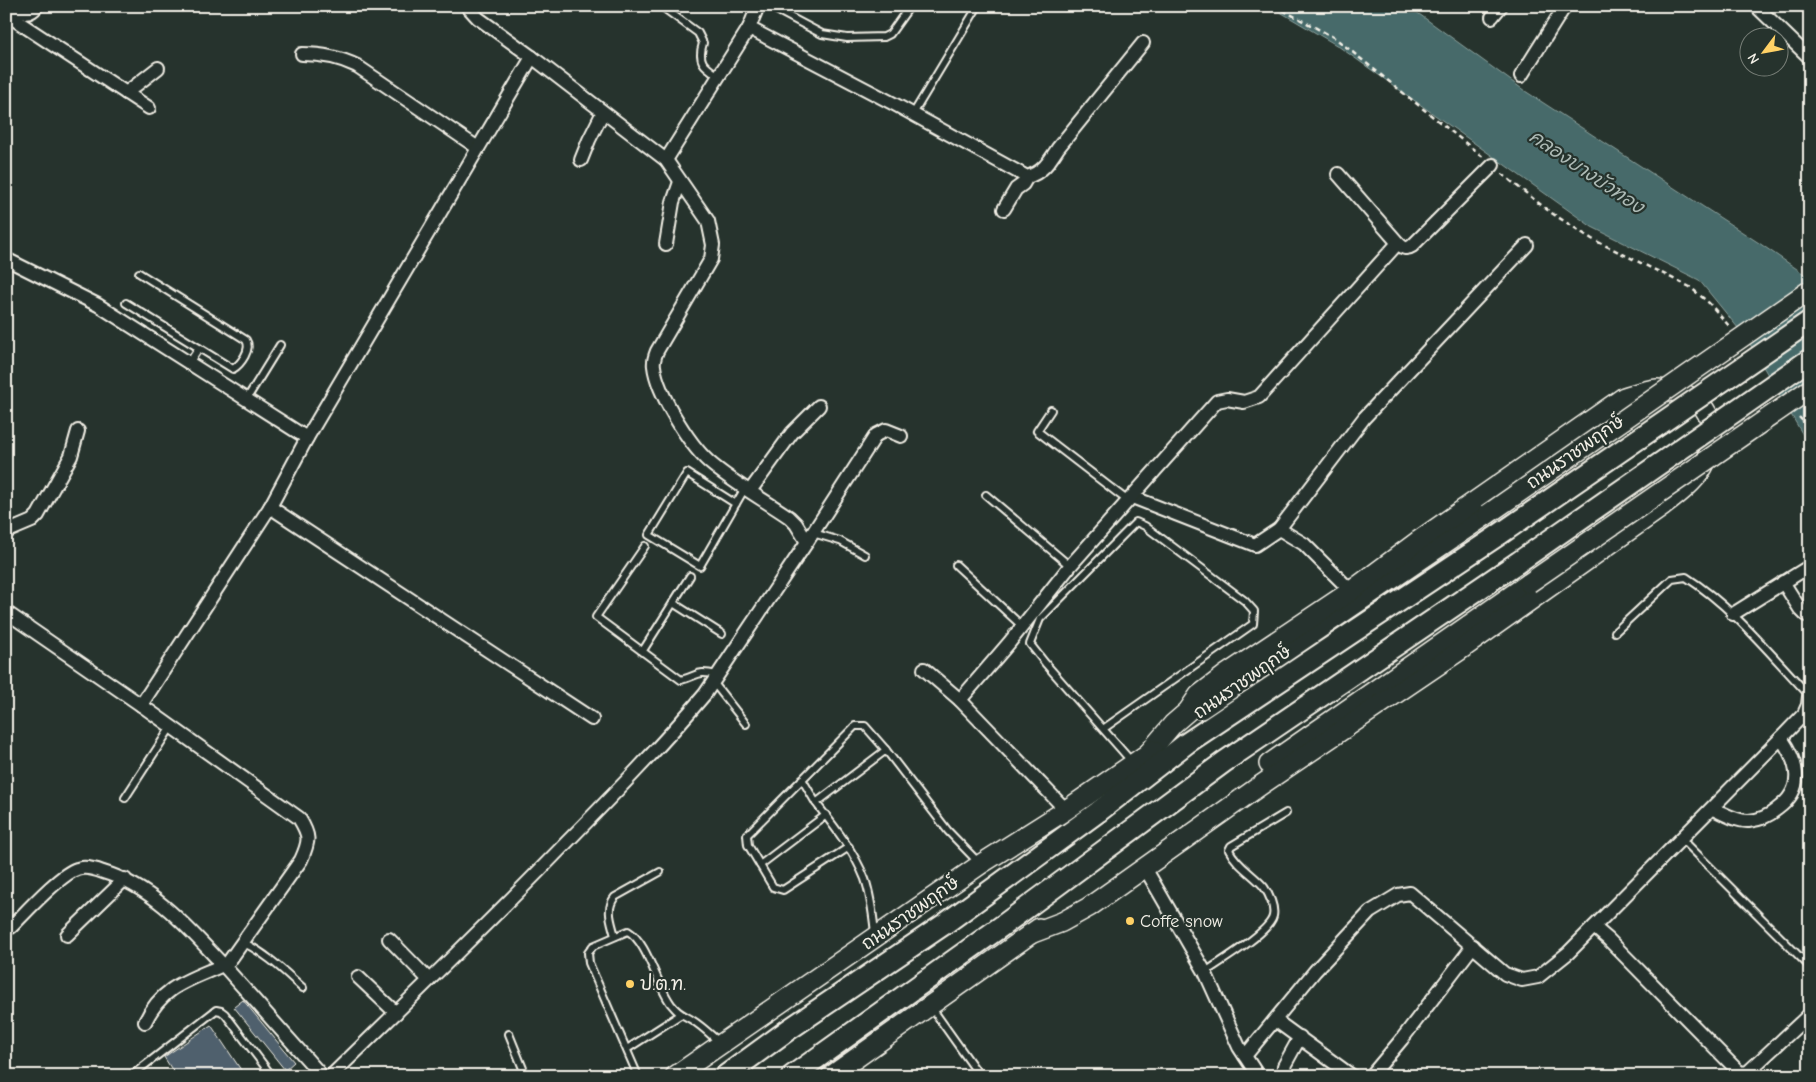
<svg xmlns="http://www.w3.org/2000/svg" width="1816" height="1082" viewBox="0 0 1816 1082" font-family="'Comic Neue','Playpen Sans Thai',sans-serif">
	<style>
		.water { fill: #466b6b; stroke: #8ca19d }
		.building { fill: #50616d; stroke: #f4f1e8 }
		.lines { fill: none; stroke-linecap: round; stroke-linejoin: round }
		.lane-casing { stroke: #f4f1e8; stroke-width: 10 }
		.street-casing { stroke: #f4f1e8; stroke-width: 16 }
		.secondary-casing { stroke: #f4f1e8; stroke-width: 22 }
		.primary-casing { stroke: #f4f1e8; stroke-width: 24 }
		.path { stroke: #f4f1e8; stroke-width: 2.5; stroke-dasharray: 5 4; stroke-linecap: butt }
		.lane { stroke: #26332d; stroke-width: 6 }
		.street { stroke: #26332d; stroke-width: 12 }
		.secondary { stroke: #26332d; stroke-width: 19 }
		.primary { stroke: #26332d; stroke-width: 20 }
		.secondary-bridge-casing { stroke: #f4f1e8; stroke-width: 22; stroke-linecap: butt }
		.primary-bridge-casing { stroke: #f4f1e8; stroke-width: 24; stroke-linecap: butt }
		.secondary-bridge { stroke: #26332d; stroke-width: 19 }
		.primary-bridge { stroke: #26332d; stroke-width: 20 }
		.poi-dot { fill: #ffd166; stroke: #26332d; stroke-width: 2 }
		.labels { text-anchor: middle; stroke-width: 4.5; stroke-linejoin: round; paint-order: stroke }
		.street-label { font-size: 18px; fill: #f4f1e8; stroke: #26332d }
		.poi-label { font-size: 18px; fill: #f4f1e8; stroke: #26332d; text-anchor: start }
		.water-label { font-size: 19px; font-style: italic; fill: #aebbb6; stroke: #26332d }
	</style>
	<rect width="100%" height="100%" fill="#26332d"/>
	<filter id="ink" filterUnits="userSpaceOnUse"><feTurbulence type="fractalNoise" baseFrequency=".02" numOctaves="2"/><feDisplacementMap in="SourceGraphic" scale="10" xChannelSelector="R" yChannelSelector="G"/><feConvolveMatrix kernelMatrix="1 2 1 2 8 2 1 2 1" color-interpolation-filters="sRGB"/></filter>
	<g filter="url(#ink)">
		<path class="water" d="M1270 6H1408L1525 91 1759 243 1810 278V447L1747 339 1699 280 1592 227 1338 46Z"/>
		<g class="building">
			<path d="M243 1000 294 1062 285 1070 234 1007Z"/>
			<path d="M211 1025 245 1076H176L164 1057Z"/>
		</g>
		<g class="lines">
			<g class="lane-casing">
				<g id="lane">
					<path d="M661 6 698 33 703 43C697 62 704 66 719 76"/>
					<path d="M769 6 822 34 847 38 884 37 890 34 910 6"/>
					<path d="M913 114 978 6"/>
					<path d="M139 273 246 340C252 349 241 364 233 369L199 348"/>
					<path d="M126 303 199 348 189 363"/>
					<path d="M246 400 280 345"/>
					<path d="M1051 410 1037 431 1128 501"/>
					<path d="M986 495 1070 566"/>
					<path d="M736 504 687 473 649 535 700 566 745 488"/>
					<path d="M813 533 840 541 865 555"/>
					<path d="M645 546 596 617 681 680C700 675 696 670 717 675"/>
					<path d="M956 565 1022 626"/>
					<path d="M673 603 722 634"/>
					<path d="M1615 632 1672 579 1686 577C1733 607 1770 654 1809 695"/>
					<path d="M642 652 690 576"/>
					<path d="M713 682 746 724"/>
					<path d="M1103 729 1253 624 1254 611 1245 601 1145 526 1136 522 1040 619 1030 644 1045 663 1132 762"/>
					<path d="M802 779 816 803"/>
					<path d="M125 798 171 727"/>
					<path d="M1681 838 1810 967"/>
					<path d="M849 847 783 890 773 887 748 845 747 835 855 726H865L886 750"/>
					<path d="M760 865 826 815"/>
					<path d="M875 933C873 915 871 896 865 879 854 851 834 826 816 803L886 750 948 831 979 863"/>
					<path d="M615 936C612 923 605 909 615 897L660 872"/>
					<path d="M242 942C266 953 284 971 303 988"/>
					<path d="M1205 972C1220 962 1270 932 1273 916 1275 907 1269 894 1264 887 1253 874 1237 866 1229 850L1231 846 1286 813"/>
					<path d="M931 1007 980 1076"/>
					<path d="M509 1034 526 1076"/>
					<path d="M627 1049 680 1015"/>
					<path d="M131 1076 216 1010 221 1011 225 1014 272 1076"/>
					<path d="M638 1076 589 963 588 953 593 946 628 931C648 943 656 984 671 1004 679 1014 682 1014 692 1020 702 1026 711 1035 720 1043"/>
				</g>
			</g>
			<g class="street-casing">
				<g id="street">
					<path d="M12 6C21 13 29 17 37 6"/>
					<path d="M1756 6 1810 58"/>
					<path d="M6 14 149 108"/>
					<path d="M1492 17 1501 6"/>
					<path d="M749 28 896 105 1027 177C1043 172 1049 162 1058 148L1143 43"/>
					<path d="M302 54C322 54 339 57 357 66L478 148"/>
					<path d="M1521 76 1565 6"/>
					<path d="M126 93 158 68"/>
					<path d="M581 160 589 140 603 112"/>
					<path d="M666 160 749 28 758 6"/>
					<path d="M1338 174 1398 243"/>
					<path d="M1004 209 1016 189 1023 184 1027 177"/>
					<path d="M666 244 673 202 680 182"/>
					<path d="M6 259 98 305 307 438"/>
					<path d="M750 491 792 433 819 406"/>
					<path d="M1132 497 1255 545 1279 529 1304 544 1351 591"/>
					<path d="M270 507 592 719"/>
					<path d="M1279 529 1364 418 1527 245"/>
					<path d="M6 532 32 521 38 515 71 456 78 431"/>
					<path d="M807 542 876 435 886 430 901 436"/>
					<path d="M1783 582 1800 609 1806 615 1810 614"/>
					<path d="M6 612 141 705 299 818C310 836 310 840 301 860L225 967 322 1076"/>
					<path d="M1733 614 1810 566"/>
					<path d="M924 669 960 700"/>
					<path d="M141 705 270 507 307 438 532 57"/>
					<path d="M1713 809C1723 813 1737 822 1749 821 1759 820 1770 815 1777 809 1805 789 1799 764 1781 738"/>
					<path d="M1066 810 960 700 1009 643 1070 566 1217 401 1227 399 1244 402 1259 397 1398 243C1403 248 1406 250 1412 246L1493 165"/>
					<path d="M1145 868 1205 972 1239 1047 1258 1076"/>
					<path d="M11 927C25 913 60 874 77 869 85 866 95 869 103 872 154 887 190 930 225 967"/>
					<path d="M1594 927 1608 939 1740 1073 1748 1072 1810 1014"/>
					<path d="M67 935 125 879"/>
					<path d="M389 939 429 980"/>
					<path d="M358 977 396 1013"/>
					<path d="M1275 1020 1352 1076"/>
					<path d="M145 1022C162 986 189 980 223 965"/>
					<path d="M1245 1056 1315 971 1370 912 1398 895 1410 893 1505 974 1522 980 1538 977 1568 953 1781 738 1804 714 1808 705 1810 688"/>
					<path d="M331 1076C411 998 491 921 568 841 615 793 662 745 705 694L807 542 796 524 789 517C763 499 733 483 709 462 689 444 657 393 654 366 653 361 655 356 657 351L711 259 713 245 708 221 666 160 532 57 478 18 467 6"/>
					<path d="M1283 1076 1284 1066 1300 1037"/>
					<path d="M1371 1076 1402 1039 1473 946"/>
				</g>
			</g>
			<g class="secondary-casing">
				<g id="secondary">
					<path d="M1201 709 1488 514"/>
					<path d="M1269 764 1529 583"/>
					<path d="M1030 934 1062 922 1089 907 1261 785 1459 651 1662 507C1675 497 1695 482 1703 467 1721 435 1713 397 1672 391 1668 391 1662 389 1657 389 1646 390 1634 394 1624 397L1418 541 1351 591 1224 676 1199 695 1188 711 1173 724 1145 757"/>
					<path d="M675 1076 981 864 1066 810 1153 750"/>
					<path d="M831 1076 1039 928"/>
				</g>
			</g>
			<g class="primary-casing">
				<g id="primary">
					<path d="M725 1076 788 1030 946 923 1098 812 1187 743 1500 534"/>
					<path d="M792 1076 1006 923 1224 762 1517 563"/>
				</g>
			</g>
			<g class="path">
				<path d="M1275 6 1335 38 1483 157"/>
				<path d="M1502 174 1550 212 1592 239 1690 287 1709 303 1730 327"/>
				<path d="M1799 417 1810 429"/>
			</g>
			<use href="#lane" class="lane"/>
			<use href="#street" class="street"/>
			<use href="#secondary" class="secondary"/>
			<use href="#primary" class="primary"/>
			<g class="secondary-bridge-casing">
				<g id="secondary-bridge">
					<path d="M1488 514 1810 290"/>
					<path d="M1529 583 1810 389"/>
				</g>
			</g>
			<g class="primary-bridge-casing">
				<g id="primary-bridge">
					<path d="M1500 534 1810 321"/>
					<path d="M1517 563 1810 359"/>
				</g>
			</g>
			<use href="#secondary-bridge" class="secondary-bridge"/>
			<use href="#primary-bridge" class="primary-bridge"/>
		</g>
	</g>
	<g class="poi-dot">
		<circle cx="1130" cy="921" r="5"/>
		<circle cx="630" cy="984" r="5"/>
	</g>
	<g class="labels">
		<g class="street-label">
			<text transform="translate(1575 452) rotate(-35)" y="6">ถนนราชพฤกษ์</text>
			<text transform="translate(1242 682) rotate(-35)" y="6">ถนนราชพฤกษ์</text>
			<text transform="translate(910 913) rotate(-35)" y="6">ถนนราชพฤกษ์</text>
		</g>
		<g class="poi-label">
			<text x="1140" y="927">Coffe snow</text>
			<text x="640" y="990">ป.ต.ท.</text>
		</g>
		<g class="water-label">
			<text transform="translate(1587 171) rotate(34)" y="7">คลองบางบัวทอง</text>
		</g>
	</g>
	<rect width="1816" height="1082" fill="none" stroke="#26332d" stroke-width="25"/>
	<rect x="12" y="12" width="1791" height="1057" fill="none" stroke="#f4f1e8" stroke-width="2" filter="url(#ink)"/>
	<g transform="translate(1764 52) rotate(238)"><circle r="24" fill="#26332d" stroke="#787f78"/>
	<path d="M0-4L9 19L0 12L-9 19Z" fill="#ffd166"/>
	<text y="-8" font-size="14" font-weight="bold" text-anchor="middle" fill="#f4f1e8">N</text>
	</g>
</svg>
